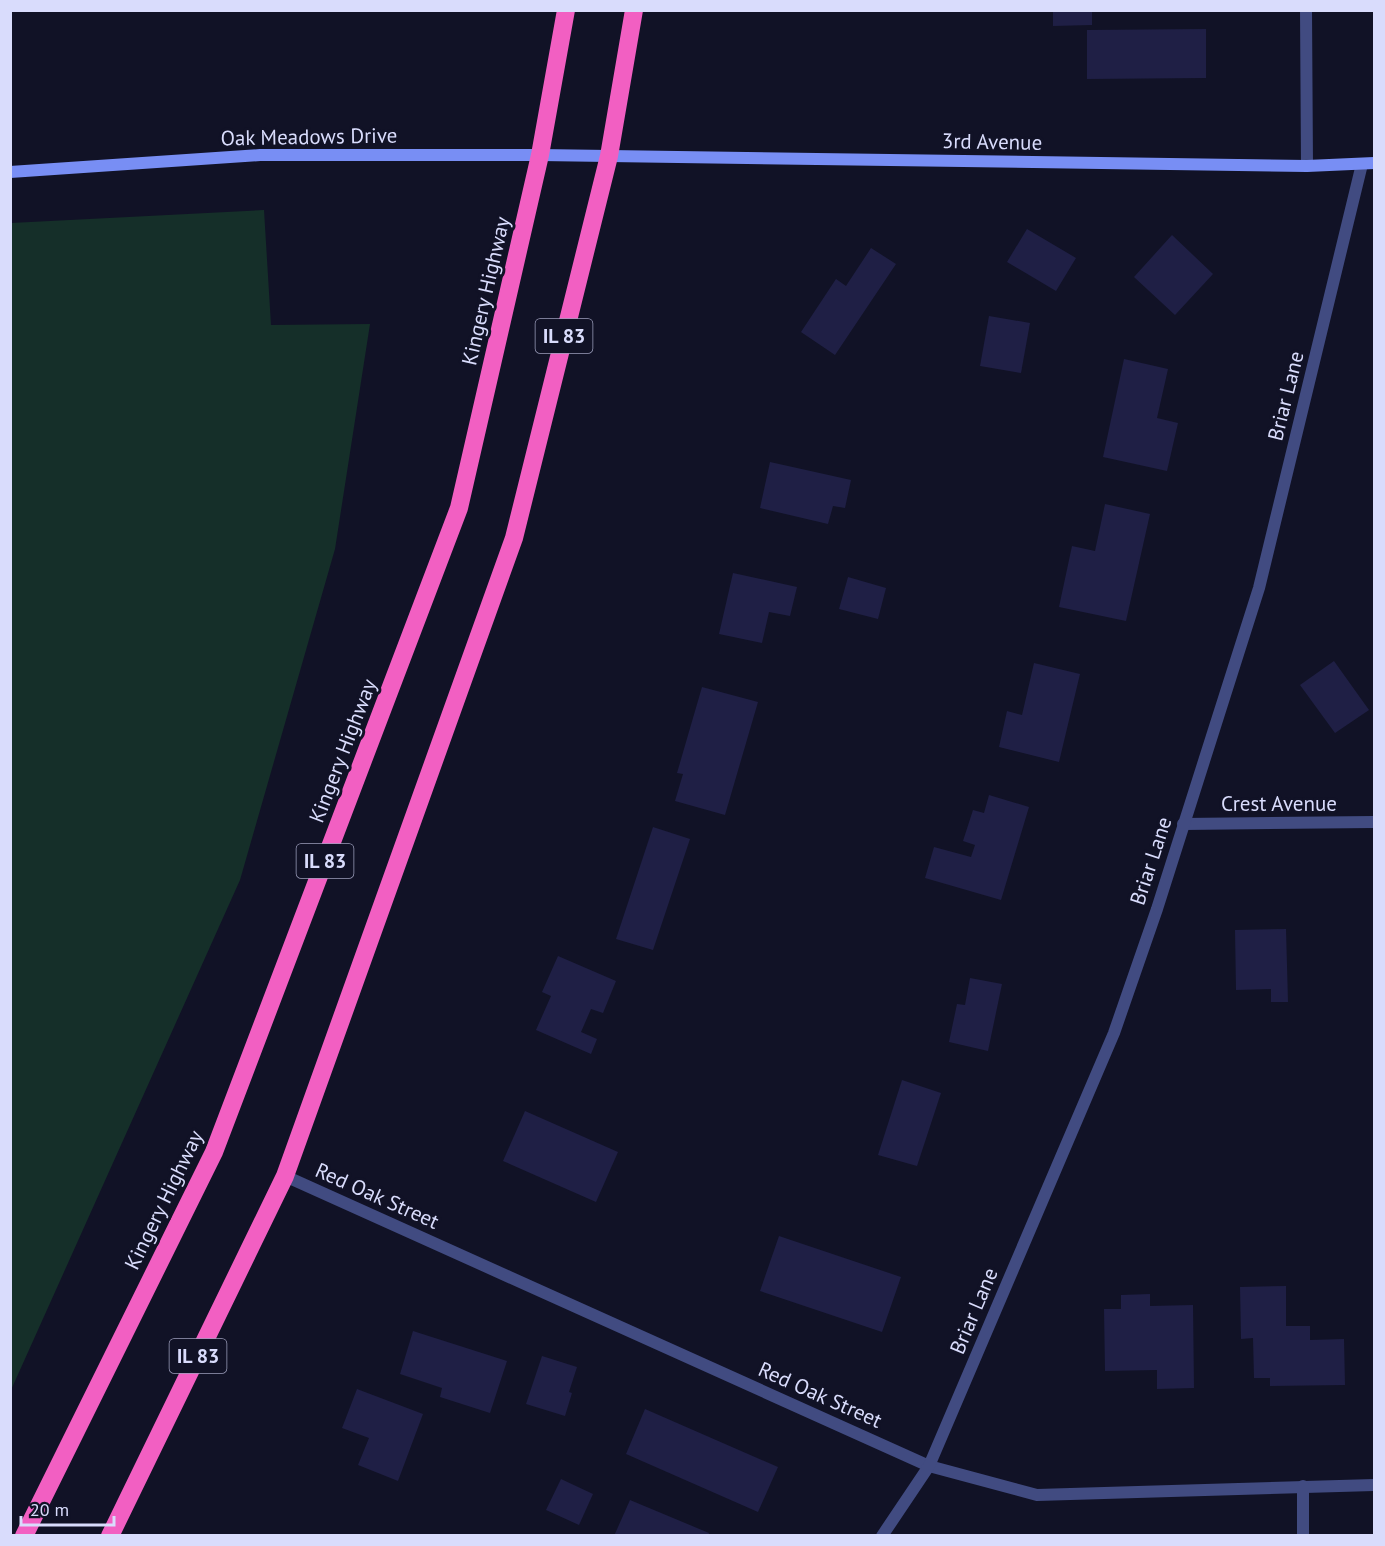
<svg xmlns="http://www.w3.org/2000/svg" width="1385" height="1546" viewBox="0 0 1385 1546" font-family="'PT Sans',sans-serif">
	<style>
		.green { fill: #152f29 }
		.building { fill: #1f1f45 }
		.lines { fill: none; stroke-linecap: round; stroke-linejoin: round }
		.street { stroke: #414b81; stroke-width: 12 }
		.secondary { stroke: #788ef4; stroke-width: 12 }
		.highway { stroke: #f25fc2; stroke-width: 18 }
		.labels { text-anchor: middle; stroke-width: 6; stroke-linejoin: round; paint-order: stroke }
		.shield { fill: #111226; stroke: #9d9fbc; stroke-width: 1.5 }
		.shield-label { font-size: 20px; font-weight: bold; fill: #d9dcfc }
		.street-label { font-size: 21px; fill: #d9dcfc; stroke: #111226 }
	</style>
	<rect width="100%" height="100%" fill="#111226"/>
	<path class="green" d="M264 210 271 325 370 324 335 549 240 880 11 1390V223Z"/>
	<g class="building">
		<path d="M1053 10H1092V25L1053 26Z"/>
		<path d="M1206 29V78L1087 79V30Z"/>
		<path d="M1027 229 1076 258 1056 291 1007 262Z"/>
		<path d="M1172 235 1213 274 1175 315 1134 277Z"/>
		<path d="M871 248 896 264 835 355 801 332 836 279 846 286Z"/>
		<path d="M989 316 1030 323 1021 373 980 366Z"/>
		<path d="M1124 359 1168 369 1157 418 1178 423 1167 471 1103 457Z"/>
		<path d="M770 462 851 480 845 508 833 506 828 524 760 508Z"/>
		<path d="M1105 504 1150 514 1126 621 1059 607 1072 546 1095 551Z"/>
		<path d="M733 573 797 587 790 616 769 612 762 643 719 634Z"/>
		<path d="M848 577 886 588 878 619 839 609Z"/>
		<path d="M1334 661 1369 710 1335 733 1300 685Z"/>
		<path d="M1034 663 1080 674 1059 762 999 747 1007 711 1022 715Z"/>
		<path d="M702 687 758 702 725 815 675 801 683 774 677 773Z"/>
		<path d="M989 795 1029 807 1001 900 925 878 934 847 971 857 975 845 963 841 973 810 984 813Z"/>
		<path d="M653 827 690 839 653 950 616 939Z"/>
		<path d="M1286 929 1288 1002H1271V989L1236 990 1235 930Z"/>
		<path d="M558 956 616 981 603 1013 591 1009 581 1032 597 1039 591 1054 536 1030 551 996 542 992Z"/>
		<path d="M970 978 1002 984 988 1051 949 1042 957 1004 965 1005Z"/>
		<path d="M902 1080 941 1093 917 1166 878 1155Z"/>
		<path d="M525 1111 618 1152 596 1202 503 1161Z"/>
		<path d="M779 1236 901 1277 882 1332 760 1291Z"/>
		<path d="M1286 1286V1326H1310V1340L1344 1339 1345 1385 1270 1386V1378H1254L1253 1338 1241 1339 1240 1287Z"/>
		<path d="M1150 1294V1306L1193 1305 1194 1388 1157 1389V1370L1105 1371 1104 1309H1121V1295Z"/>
		<path d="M413 1331 507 1361 490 1413 440 1397 442 1388 400 1374Z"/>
		<path d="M542 1356 577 1367 569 1392 572 1393 565 1416 526 1404Z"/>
		<path d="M357 1389 423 1414 398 1481 358 1465 369 1438 342 1428Z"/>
		<path d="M645 1409 778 1467 758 1512 626 1454Z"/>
		<path d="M561 1479 593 1494 579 1525 546 1510Z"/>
		<path d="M630 1500 709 1533 708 1536H614Z"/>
	</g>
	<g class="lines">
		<g class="street">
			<path d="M1306 10 1307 166"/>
			<path d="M1183 824 1374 822"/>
			<path d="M285 1176 929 1466 1037 1495 1374 1485"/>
			<path d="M882 1536 929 1466 1114 1033 1157 909 1259 588 1362 164"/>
			<path d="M1303 1536V1486"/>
		</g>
		<path class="secondary" d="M10 172 260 155H540L1307 166 1374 163"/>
		<g class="highway">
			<path d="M24 1536 214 1152 459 508 540 155 566 10"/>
			<path d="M110 1536 285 1176 514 538 609 156 634 10"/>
		</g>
	</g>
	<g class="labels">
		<g class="shield">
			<rect x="535.5" y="319" width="57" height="34" rx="4.5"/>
			<rect x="296.5" y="844" width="57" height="34" rx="4.5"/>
			<rect x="169.5" y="1339" width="57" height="34" rx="4.5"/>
		</g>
		<g class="shield-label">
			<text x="564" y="343">IL 83</text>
			<text x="325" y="868">IL 83</text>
			<text x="198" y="1363">IL 83</text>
		</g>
		<g class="street-label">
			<text transform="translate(309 137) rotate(-1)" y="7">Oak Meadows Drive</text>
			<text transform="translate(992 142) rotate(1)" y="7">3rd Avenue</text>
			<text transform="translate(486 291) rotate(-77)" y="7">Kingery Highway</text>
			<text transform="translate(1286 396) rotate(-76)" y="7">Briar Lane</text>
			<text transform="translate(343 751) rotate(-69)" y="7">Kingery Highway</text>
			<text x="1279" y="811">Crest Avenue</text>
			<text transform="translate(1151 861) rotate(-72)" y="7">Briar Lane</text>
			<text transform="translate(377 1196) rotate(24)" y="7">Red Oak Street</text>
			<text transform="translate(164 1200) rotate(-64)" y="7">Kingery Highway</text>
			<text transform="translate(974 1311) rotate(-67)" y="7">Briar Lane</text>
			<text transform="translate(820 1395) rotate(24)" y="7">Red Oak Street</text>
		</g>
	</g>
	<rect width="1385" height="1546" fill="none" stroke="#d9dcfc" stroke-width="24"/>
	<path d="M21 1516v9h93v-9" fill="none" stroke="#d9dcfc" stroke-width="3"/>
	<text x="30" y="1516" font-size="18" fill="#d9dcfc" stroke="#111226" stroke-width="4.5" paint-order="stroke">20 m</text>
</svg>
